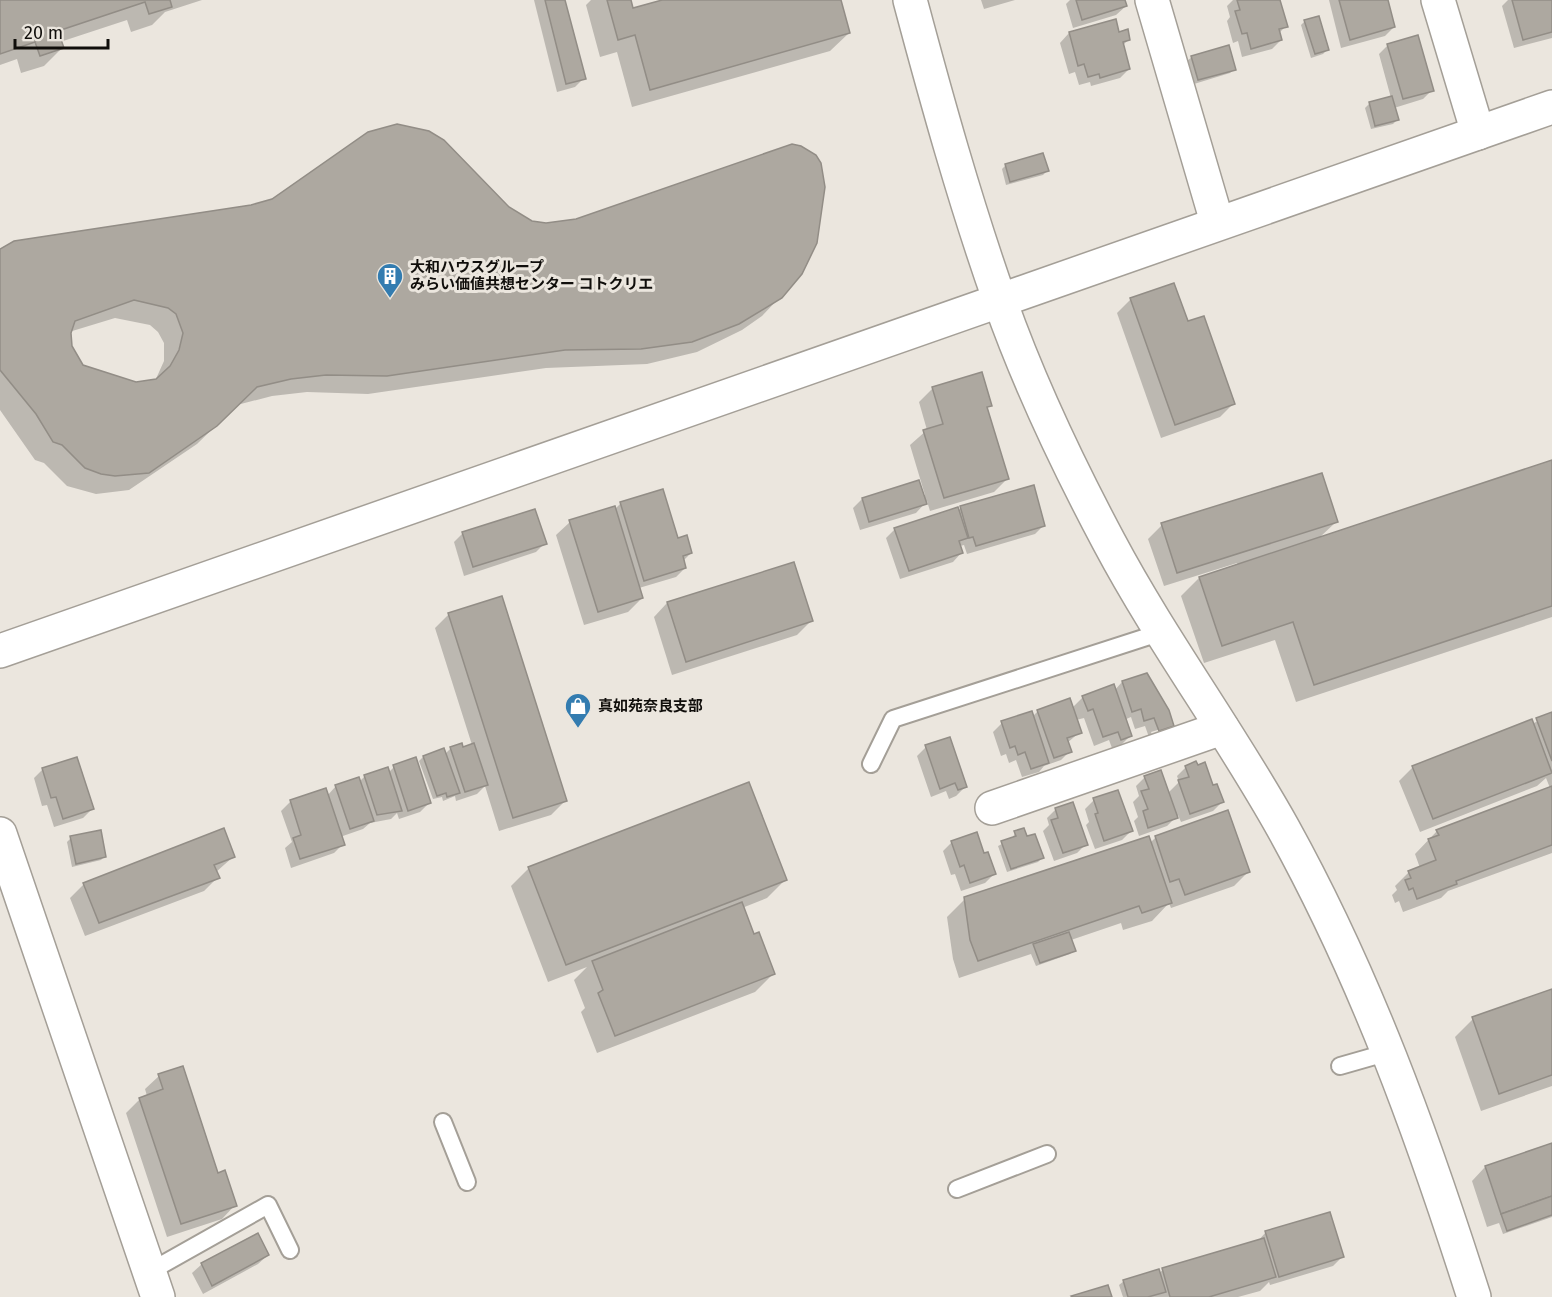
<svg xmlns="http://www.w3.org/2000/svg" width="1552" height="1297" viewBox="0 0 1552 1297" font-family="'Fira Sans','Noto Sans JP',sans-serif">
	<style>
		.shadow { fill: #0003; fill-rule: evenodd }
		.building { fill: #ada8a0; stroke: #928d86; stroke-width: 1.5; fill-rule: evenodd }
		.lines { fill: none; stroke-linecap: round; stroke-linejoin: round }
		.service-casing { stroke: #a49f97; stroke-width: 20 }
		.minor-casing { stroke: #a49f97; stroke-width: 36 }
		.tertiary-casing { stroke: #a49f97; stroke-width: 36 }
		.service { stroke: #fff; stroke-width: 16 }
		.minor { stroke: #fff; stroke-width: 33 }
		.tertiary { stroke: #fff; stroke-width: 33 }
		.labels { text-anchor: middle; stroke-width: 6; stroke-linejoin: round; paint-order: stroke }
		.poi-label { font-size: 15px; font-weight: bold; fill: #100e0b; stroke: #ebe6de; text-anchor: start }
	</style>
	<rect width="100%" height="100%" fill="#ebe6de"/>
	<g class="shadow">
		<path d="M0 0H202L165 12 152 25 131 32 127 20 60 42 62 48 44 66 21 73 17 59 0 65Z"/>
		<path d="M534 0H564L584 78 575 87 557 92Z"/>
		<path d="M591 0H629L632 10 667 0H839L849 33 830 51 632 107 617 52 600 57 586 5Z"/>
		<path d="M981 0H1015L984 9Z"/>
		<path d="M1070 0H1124L1126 6 1116 15 1073 28 1066 4Z"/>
		<path d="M1233 0H1279L1286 26 1279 33 1281 40 1272 49 1242 57 1238 41 1233 43 1227 21 1230 17 1227 6Z"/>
		<path d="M1329 0H1386L1394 27 1385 36 1341 48Z"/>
		<path d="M1508 0H1552V38L1514 48 1502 6Z"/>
		<path d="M1114 21 1118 34 1129 39 1122 46 1129 69 1120 78 1091 86 1090 82 1079 85 1075 72 1069 74 1060 43 1069 33Z"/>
		<path d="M1305 21 1327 50 1323 54 1311 58 1301 25Z"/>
		<path d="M1388 45 1432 90 1423 99 1394 108 1397 120 1393 124 1371 129 1365 108 1369 104 1391 98 1379 54Z"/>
		<path d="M1192 57 1234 69 1230 73 1194 84 1187 61Z"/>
		<path d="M1006 165 1047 171 1043 175 1006 185 1002 169Z"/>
		<path d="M508 209 532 222 780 297 762 316 742 330 697 352 647 364 546 368 368 394 307 392 272 396 237 405 197 444 129 490 96 494 67 486 44 463 35 460 0 410V251ZM115 318 150 325 158 332 164 343V361L155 381 136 384 82 366 70 347 69 332Z"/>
		<path d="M1131 299 1187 323 1234 403 1220 417 1161 438 1117 313Z"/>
		<path d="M933 388 991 405 986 409 1008 478 994 492 930 511 927 501 916 513 860 530 853 508 862 499 925 495 910 445 927 430 919 402Z"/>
		<path d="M1552 461V617L1296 702 1275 640 1204 663 1181 596 1199 578 1238 565 1237 563 1164 586 1148 539 1162 525 1336 522 1319 538Z"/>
		<path d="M621 503 677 539 691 553 683 561 685 568 676 577 639 588 642 598 628 612 584 625 556 535 570 522 614 510Z"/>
		<path d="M961 508 1044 525 1035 534 967 554 964 545 960 546 962 552 953 562 900 579 886 538 895 529 957 511Z"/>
		<path d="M463 533 545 543 536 552 464 576 454 542Z"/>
		<path d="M793 563 811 621 797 635 672 675 654 617 667 603Z"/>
		<path d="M449 614 565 801 551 815 499 831 485 786 477 794 456 801 455 796 443 801 442 797 433 799 419 761 423 757 445 754 451 748 472 745 435 628Z"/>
		<path d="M1122 682 1173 726 1163 735 1150 740 1145 726 1135 729 1131 717 1124 720 1130 736 1121 745 1112 748 1109 740 1094 746 1084 718 1076 720 1080 732 1067 743 1070 751 1061 760 1044 766 1039 772 1022 777 1016 760 1009 763 1006 754 1001 756 993 732 1002 723 1032 717 1038 711 1072 708 1083 697 1114 691ZM1164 728V731L1152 735 1151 732Z"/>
		<path d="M1552 714V853L1448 891 1441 898 1403 912 1399 901 1395 903 1392 895 1397 890 1395 886 1409 872 1420 868 1415 854 1437 831 1550 788 1546 778 1537 786 1420 832 1399 781 1413 767 1532 724Z"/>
		<path d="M926 747 965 787 956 796 949 799 946 791 931 797 917 756Z"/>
		<path d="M394 767 429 803 420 812 399 819 397 813 391 819 370 823 363 829 340 837 343 844 334 853 291 868 285 848 292 842 281 811 290 802 325 790 327 796 336 786 359 782 365 776 388 773Z"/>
		<path d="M1186 767 1212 787 1222 802 1213 811 1181 822 1178 815 1167 826 1139 836 1134 821 1138 817 1133 802 1139 796 1136 786 1145 777 1168 793 1179 782 1177 776Z"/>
		<path d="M43 769 92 809 83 818 54 827 47 805 42 806 34 778Z"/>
		<path d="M1094 800 1131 831 1122 840 1095 849 1086 825 1089 822 1085 809Z"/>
		<path d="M1056 809 1086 844 1077 853 1054 861 1043 831 1049 825 1047 818Z"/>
		<path d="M1015 833 1026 838 1042 858 1038 862 1007 872 998 846 1012 839Z"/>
		<path d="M1156 837 1248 872 1234 886 1171 908 1169 903 1152 921 1123 930 1121 923 1071 940 1074 950 1070 954 1036 966 1031 954 959 978 953 959 947 917 965 899 1150 843Z"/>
		<path d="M71 838 105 856 101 860 72 867 67 842Z"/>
		<path d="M952 842 983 855 994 874 985 883 961 891 955 874 951 875 943 851Z"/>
		<path d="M233 857 216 872 218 877 204 891 85 936 70 898 84 884Z"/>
		<path d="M529 868 785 880 767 898 742 908 753 936 773 974 755 992 597 1053 581 1012 585 1008 574 980 587 967 548 982 511 886Z"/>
		<path d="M1552 991V1086L1481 1111 1455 1037 1473 1019Z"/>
		<path d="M159 1076 235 1205 222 1219 167 1237 126 1113 140 1099 147 1096 145 1089Z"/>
		<path d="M1552 1145V1217L1503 1234 1499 1223 1487 1227 1472 1181 1485 1167Z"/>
		<path d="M1266 1232 1342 1257 1333 1266 1270 1285 1269 1282 1260 1291 1238 1297H1123L1119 1285 1124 1281 1159 1273 1163 1270 1257 1242Z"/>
		<path d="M257 1235 268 1255 258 1264 203 1294 192 1273 202 1264Z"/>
	</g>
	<g class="building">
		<path d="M0 0H170L172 7 149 14 145 2 58 31 64 48 40 56 35 42 0 54Z"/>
		<path d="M545 0H565L586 79 566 84Z"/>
		<path d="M607 0H631L633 8 662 0H841L850 33 650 90 635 35 618 40Z"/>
		<path d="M1076 0H1125L1127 6 1082 20Z"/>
		<path d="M1237 0H1280L1288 27 1279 29 1282 40 1251 49 1247 33 1242 34 1235 11 1240 10Z"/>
		<path d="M1339 0H1388L1395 27 1350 40Z"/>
		<path d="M1512 0H1552V32L1523 40Z"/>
		<path d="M1319 16 1329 50 1315 54 1304 20Z"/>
		<path d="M1116 19 1119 32 1128 29 1130 40 1123 42 1130 69 1100 78 1099 74 1088 77 1084 64 1078 66 1069 32Z"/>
		<path d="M1418 35 1434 91 1403 99 1387 44Z"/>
		<path d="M1229 45 1236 70 1198 80 1191 56Z"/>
		<path d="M1392 96 1399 120 1375 126 1369 102Z"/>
		<path d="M397 124 429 131 444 140 509 207 532 221 546 223 576 219 792 144 801 146 816 155 821 163 825 187 817 243 802 274 782 298 739 324 692 342 641 349 565 350 387 376 326 375 291 379 257 387 217 426 149 473 115 476 101 474 85 468 62 445 53 442 36 414 0 370V249L14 241 251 205 272 199 368 132ZM134 300 168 308 176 314 183 333 179 350 170 366 156 379 136 382 83 365 72 346 71 333 75 321Z"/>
		<path d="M1043 153 1049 171 1010 182 1005 164Z"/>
		<path d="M1174 283 1188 321 1204 316 1235 404 1175 425 1130 298Z"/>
		<path d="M982 372 992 406 987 407 1009 479 944 498 923 430 943 424 932 387Z"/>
		<path d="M1552 460V606L1314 685 1293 622 1222 646 1199 577Z"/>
		<path d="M1322 473 1338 522 1177 573 1161 523Z"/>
		<path d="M919 480 927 504 869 522 862 498Z"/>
		<path d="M1034 485 1045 526 976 546 973 537 969 538 960 506Z"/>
		<path d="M663 489 678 538 687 535 692 553 683 556 686 568 644 581 620 502Z"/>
		<path d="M615 506 643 598 598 612 569 520Z"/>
		<path d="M958 507 968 538 959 541 963 553 909 571 894 528Z"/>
		<path d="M535 509 547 544 473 567 462 532Z"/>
		<path d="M794 562 813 621 686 662 667 602Z"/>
		<path d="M502 596 567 801 513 818 448 613Z"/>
		<path d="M1147 673 1169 710 1174 726 1159 731 1154 718 1144 721 1141 709 1132 712 1122 681Z"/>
		<path d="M1114 684 1132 736 1121 740 1118 732 1103 737 1093 709 1088 711 1082 696Z"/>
		<path d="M1070 698 1082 733 1067 738 1072 752 1054 758 1037 710Z"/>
		<path d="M1032 711 1049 763 1031 769 1025 752 1018 755 1015 746 1010 748 1001 721Z"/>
		<path d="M1552 712V761L1536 718Z"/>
		<path d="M1532 719 1552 773 1433 819 1412 766Z"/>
		<path d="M950 737 967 787 958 790 955 783 940 789 925 745Z"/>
		<path d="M462 743 463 747 474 743 488 785 465 792 450 747Z"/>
		<path d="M444 748 460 793 447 797 446 793 437 796 423 756Z"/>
		<path d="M77 757 94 809 63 819 56 797 51 798 42 768Z"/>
		<path d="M416 757 431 803 408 811 393 765Z"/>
		<path d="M1196 761 1198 765 1205 762 1213 785 1217 784 1224 802 1190 814 1178 780 1189 777 1185 766Z"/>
		<path d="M388 767 402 811 377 815 364 775Z"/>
		<path d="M1161 770 1178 818 1148 828 1143 811 1148 809 1141 791 1149 789 1144 776Z"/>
		<path d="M359 777 374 821 350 829 335 785Z"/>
		<path d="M749 782 787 880 566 965 528 867Z"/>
		<path d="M1552 786V845L1456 881 1457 884 1417 899 1413 888 1409 890 1405 880 1411 878 1408 871 1436 860 1428 839 1439 835 1436 830Z"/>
		<path d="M326 788 345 845 300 859 293 838 301 835 290 800Z"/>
		<path d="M1118 790 1133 831 1104 841 1095 814 1098 813 1093 798Z"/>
		<path d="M1073 802 1088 845 1063 853 1051 820 1058 818 1055 808Z"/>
		<path d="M1228 810 1250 872 1185 895 1179 879 1170 882 1155 836Z"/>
		<path d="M224 828 235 857 214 865 220 878 99 923 83 883Z"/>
		<path d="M1024 828 1027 836 1035 834 1044 858 1011 869 1001 841 1016 836 1014 831Z"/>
		<path d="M101 830 106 857 76 864 70 836Z"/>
		<path d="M977 832 984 853 988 852 996 874 970 883 964 865 960 867 951 841Z"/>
		<path d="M1149 836 1172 903 1142 913 1139 906 978 961 970 940 964 897Z"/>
		<path d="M742 902 754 934 759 932 775 974 615 1036 598 993 603 990 592 961Z"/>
		<path d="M1069 932 1076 951 1040 963 1033 944Z"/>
		<path d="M1552 989V1075L1499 1094 1472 1017Z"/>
		<path d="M183 1066 218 1173 225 1170 237 1206 181 1224 139 1098 163 1089 158 1074Z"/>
		<path d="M1552 1143V1196L1501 1214 1485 1166Z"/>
		<path d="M1552 1196V1215L1507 1231 1501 1214Z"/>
		<path d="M1330 1212 1344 1257 1279 1277 1265 1231Z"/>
		<path d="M258 1233 269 1255 212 1286 201 1263Z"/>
		<path d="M1264 1238 1276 1277 1209 1297H1170L1162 1268Z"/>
		<path d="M1159 1269 1166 1292 1148 1297H1128L1123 1280Z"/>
		<path d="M1108 1285 1112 1297H1072L1071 1296Z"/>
	</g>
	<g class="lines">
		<g class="service-casing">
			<g id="service">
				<path d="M871 764 893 719 1162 632"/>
				<path d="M1340 1066 1389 1052"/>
				<path d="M443 1122 467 1182"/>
				<path d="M957 1189 1047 1154"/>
				<path d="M149 1272 268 1205 290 1250"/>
			</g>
		</g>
		<g class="minor-casing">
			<g id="minor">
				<path d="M1152 0 1217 222"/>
				<path d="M1438 0 1478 133"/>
				<path d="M0 651 1552 107"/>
				<path d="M992 808 1222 728"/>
			</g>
		</g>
		<g class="tertiary-casing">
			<g id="tertiary">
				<path d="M910 0C937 101 965 202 1000 301 1029 383 1068 465 1109 542 1161 640 1229 731 1283 828 1366 978 1422 1134 1474 1297"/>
				<path d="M0 834 158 1297"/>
			</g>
		</g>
		<use href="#service" class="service"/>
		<use href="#minor" class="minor"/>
		<use href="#tertiary" class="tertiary"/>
	</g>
	<defs>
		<g id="building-pin" transform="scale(1.35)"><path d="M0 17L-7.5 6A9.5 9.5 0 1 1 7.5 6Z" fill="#337cb0" stroke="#ebe6de"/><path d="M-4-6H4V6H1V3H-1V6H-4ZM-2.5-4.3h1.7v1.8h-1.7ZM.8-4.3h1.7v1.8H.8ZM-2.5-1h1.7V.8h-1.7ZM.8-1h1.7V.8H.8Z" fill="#fff"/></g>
		<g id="shop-pin" transform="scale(1.35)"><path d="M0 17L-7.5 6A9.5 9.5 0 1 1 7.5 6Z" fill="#337cb0" stroke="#ebe6de"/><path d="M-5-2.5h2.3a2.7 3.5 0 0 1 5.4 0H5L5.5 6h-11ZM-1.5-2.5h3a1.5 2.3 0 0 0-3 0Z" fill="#fff"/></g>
	</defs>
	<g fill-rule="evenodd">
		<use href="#building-pin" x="390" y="276"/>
		<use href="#shop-pin" x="578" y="706"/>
	</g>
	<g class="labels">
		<g class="poi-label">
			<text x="410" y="272">大和ハウスグループ<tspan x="410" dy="17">みらい価値共想センター コトクリエ</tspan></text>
			<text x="598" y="711">真如苑奈良支部</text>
		</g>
	</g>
	<path d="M15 39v9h93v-9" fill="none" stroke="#100e0b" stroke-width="3"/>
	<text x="24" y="39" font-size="18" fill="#100e0b" stroke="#ebe6de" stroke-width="4.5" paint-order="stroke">20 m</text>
</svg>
